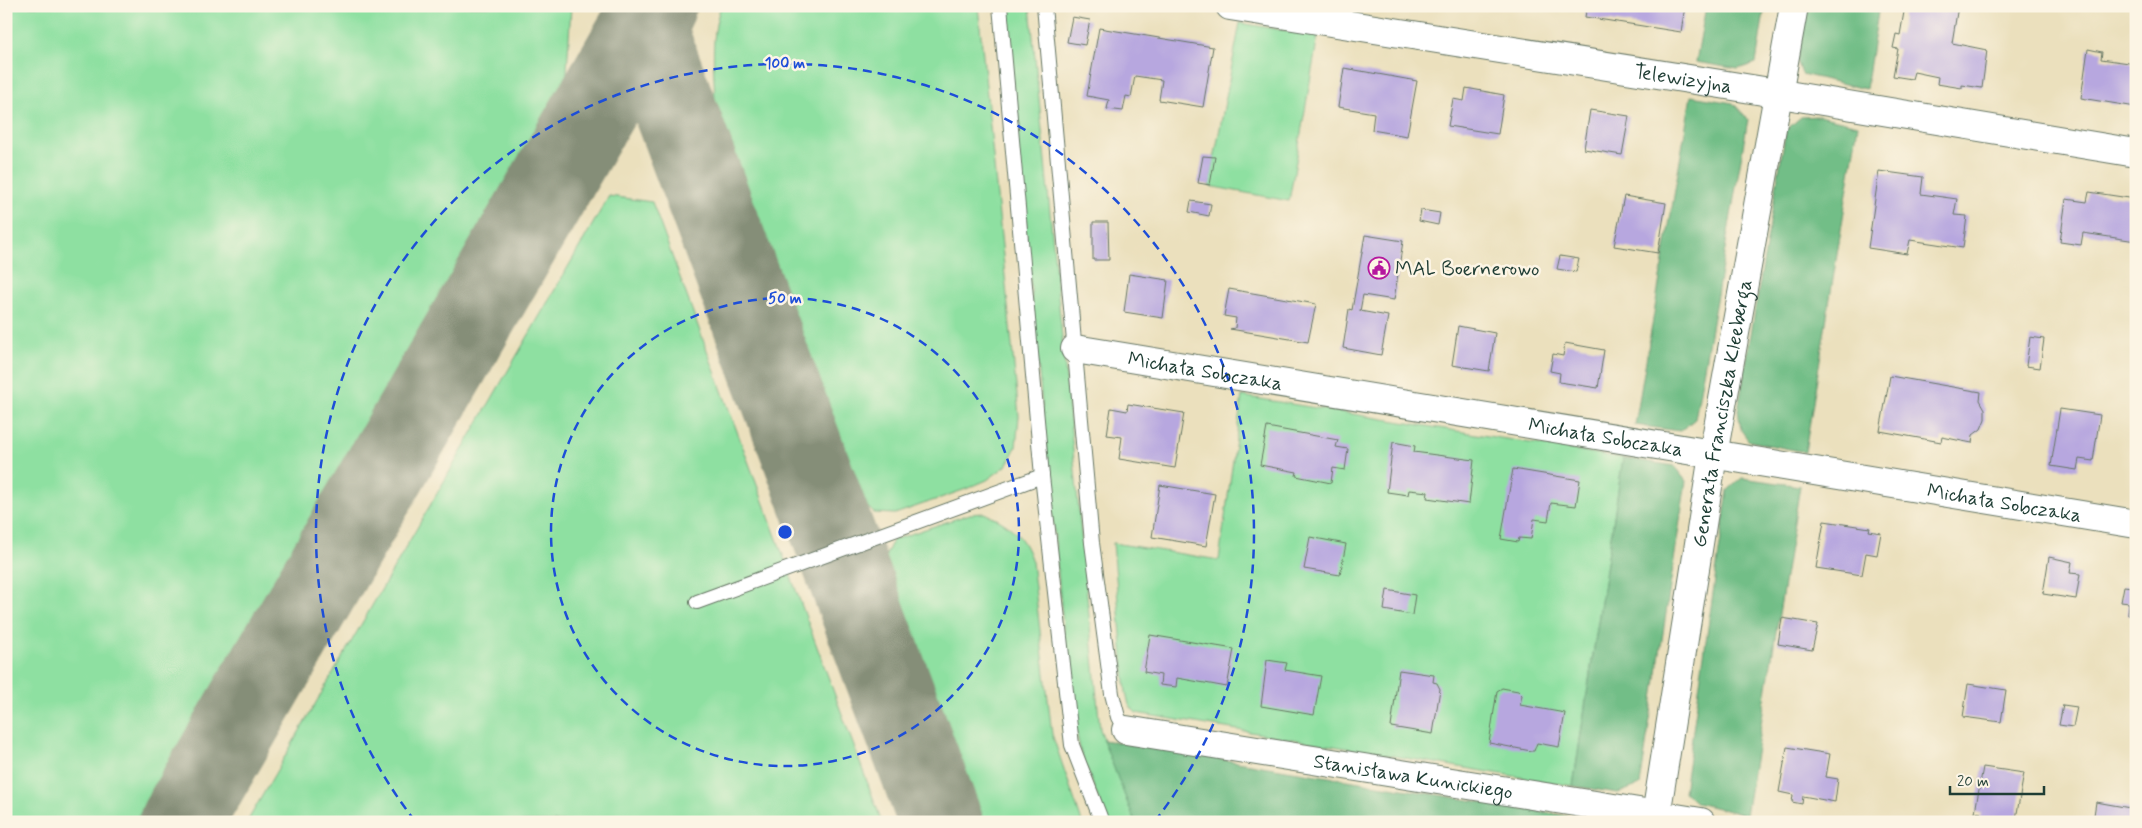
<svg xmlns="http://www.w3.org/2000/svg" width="2142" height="828" viewBox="0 0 2142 828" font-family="Mynerve,sans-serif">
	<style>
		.green { fill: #8ee0a1; stroke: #568e6a }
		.forest { fill: #72be87; stroke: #487e5e }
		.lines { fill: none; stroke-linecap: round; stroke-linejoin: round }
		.taxiway { stroke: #858e78; stroke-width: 84 }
		.building { fill: #b7a7df }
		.lane-casing { stroke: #667664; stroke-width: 16 }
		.street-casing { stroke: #667664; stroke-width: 30 }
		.lane { stroke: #fff; stroke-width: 14 }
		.street { stroke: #fff; stroke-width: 28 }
		.ring { fill: none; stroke: #1d4ed8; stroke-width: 2.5; stroke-dasharray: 9 6 }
		.labels { text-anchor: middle; stroke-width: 5; stroke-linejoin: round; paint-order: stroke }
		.street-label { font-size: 20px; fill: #1f3d34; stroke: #fcf5e5 }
		.poi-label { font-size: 20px; fill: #1f3d34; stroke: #fcf5e5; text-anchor: start }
		.centre { fill: #1d4ed8; stroke: #fcf5e5; stroke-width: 2.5 }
		.ring-label { font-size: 15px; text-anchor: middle; font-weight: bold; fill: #1d4ed8; stroke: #fcf5e5; stroke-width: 5; stroke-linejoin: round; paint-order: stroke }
	</style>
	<rect width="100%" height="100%" fill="#fcf5e5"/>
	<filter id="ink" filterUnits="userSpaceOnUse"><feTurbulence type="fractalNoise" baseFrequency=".02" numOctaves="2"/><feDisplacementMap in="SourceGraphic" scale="10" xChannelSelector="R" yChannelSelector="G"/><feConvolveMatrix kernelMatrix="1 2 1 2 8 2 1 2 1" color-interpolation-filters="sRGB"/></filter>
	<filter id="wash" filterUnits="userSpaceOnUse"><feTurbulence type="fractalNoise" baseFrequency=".0096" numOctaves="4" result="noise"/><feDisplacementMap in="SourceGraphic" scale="20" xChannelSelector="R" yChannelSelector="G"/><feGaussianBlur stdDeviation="1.12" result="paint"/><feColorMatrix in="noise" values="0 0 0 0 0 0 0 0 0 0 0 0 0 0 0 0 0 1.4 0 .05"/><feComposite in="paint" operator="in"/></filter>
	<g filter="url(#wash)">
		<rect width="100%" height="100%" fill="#ebe0bd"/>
		<g class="green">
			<path d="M6 6H571L566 86 135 822H6Z"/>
			<path d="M721 6H978L1019 416 1016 447 1006 466 987 480 966 489 895 514 874 513 862 502 715 102C714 72 710 35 721 6Z"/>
			<path d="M1004 6H1030L1100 729 1135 822H1107L1081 753 1071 709Z"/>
			<path d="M1240 23 1318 36 1289 201 1209 186Z"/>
			<path d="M609 196 652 202 882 822H247Z"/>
			<path d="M1242 396 1623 458 1573 786 1136 713 1129 705 1126 693 1113 543 1219 560Z"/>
			<path d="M984 513C1009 524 1024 535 1032 562L1052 734 1082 822H984L885 557 893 540 970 514Z"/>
		</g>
		<g class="forest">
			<path d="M1706 6H1765L1756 63 1738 69 1696 62Z"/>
			<path d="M1806 6H1879L1866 89 1802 74 1797 60Z"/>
			<path d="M1691 96 1733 103 1748 119 1695 419 1680 431 1635 425Z"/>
			<path d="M1819 116 1858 125 1805 452 1749 441 1741 430 1738 410 1786 130 1801 117Z"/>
			<path d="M1623 458 1674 466 1686 481 1640 785 1618 793 1573 786Z"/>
			<path d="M1742 478 1800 486 1746 815 1697 803 1684 792 1728 490Z"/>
			<path d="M1103 740 1603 822H1135Z"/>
		</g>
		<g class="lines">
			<g class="taxiway">
				<path d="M643 24 941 822"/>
				<path d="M181 822 654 6"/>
			</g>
		</g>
		<g id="blocks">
			<g class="building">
				<path d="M1587 6H1685L1681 32 1585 17Z"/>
				<path d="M1905 6H1958L1952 43 1987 50 1982 88 1962 85V88L1937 84 1938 77 1914 72 1912 79 1893 76 1898 49 1893 48 1896 34 1900 35Z"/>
				<path d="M1072 17 1090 20 1085 45 1067 42Z"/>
				<path d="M1099 28 1213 47 1203 107 1159 100 1162 80 1135 76 1131 97 1126 96 1123 111 1107 109 1109 100 1087 96Z"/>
				<path d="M2088 49 2102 52 2101 59 2136 64V107L2081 98Z"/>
				<path d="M1344 68 1417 81 1407 136 1372 130 1374 113 1338 107Z"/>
				<path d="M1466 88 1504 95 1498 134 1448 126 1453 99 1464 101Z"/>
				<path d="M1590 110 1629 116 1622 155 1584 149Z"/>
				<path d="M1203 156 1215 157 1210 185 1198 183Z"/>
				<path d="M1879 171 1923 177 1921 194 1957 199 1954 215 1967 216 1963 248 1910 240 1907 254 1868 248Z"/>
				<path d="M2089 192 2136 199V241L2083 233 2081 245 2060 242 2066 199 2087 202Z"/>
				<path d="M1624 196 1666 203 1658 253 1614 246Z"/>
				<path d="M1191 201 1211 204 1209 216 1189 212Z"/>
				<path d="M1421 210 1440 213 1438 225 1419 221Z"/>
				<path d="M1093 222H1108L1109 260H1093Z"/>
				<path d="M1365 235 1403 241 1394 300 1363 295 1360 311 1388 316 1381 355 1343 348 1349 309 1352 310Z"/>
				<path d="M1560 256 1579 259 1576 272 1557 269Z"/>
				<path d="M1129 274 1168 280 1163 318 1124 312Z"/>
				<path d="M1229 289 1316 304 1308 342 1230 329 1235 328 1236 318 1224 316Z"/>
				<path d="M1458 326 1495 333 1489 371 1452 365Z"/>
				<path d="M2030 337 2044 339 2040 368 2026 366Z"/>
				<path d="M1565 343 1604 350 1598 388 1559 382 1560 373 1550 371 1553 354 1563 356Z"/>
				<path d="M1890 376 1981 392 1980 400 1985 409V419L1981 429 1973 435 1972 443 1942 437 1941 442 1880 431Z"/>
				<path d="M1128 404 1184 413 1175 468 1119 459 1122 437 1107 435 1111 408 1127 411Z"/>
				<path d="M2060 409 2100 415 2093 461 2079 459 2077 470 2051 466Z"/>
				<path d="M1267 427 1338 440 1336 447 1348 449 1345 470 1333 468 1331 483 1296 476 1297 472 1260 465Z"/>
				<path d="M1393 442 1415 446 1414 452 1474 460 1469 504 1427 498 1428 492 1409 490 1408 495 1387 492Z"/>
				<path d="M1513 469 1580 480 1576 506 1551 503 1548 521 1534 519 1531 539 1519 538 1518 542 1501 539Z"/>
				<path d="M1160 485 1215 494 1206 546 1152 537Z"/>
				<path d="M1824 521 1870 528 1869 531 1881 533 1877 555 1866 553 1862 575 1816 568Z"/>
				<path d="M1310 537 1346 544 1340 575 1304 569Z"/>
				<path d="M2049 557 2072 562 2070 573 2080 574 2076 599 2043 594Z"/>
				<path d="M2134 571 2136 572V616L2128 615 2129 603 2121 602 2124 586 2132 587Z"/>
				<path d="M1387 590 1415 595 1412 615 1384 610Z"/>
				<path d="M1782 618 1818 624 1812 650 1778 644Z"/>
				<path d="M1150 635 1234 649 1227 687 1177 678 1176 687 1160 685 1161 675 1144 672Z"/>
				<path d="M1267 660 1287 663 1285 670 1321 676 1314 715 1261 706Z"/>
				<path d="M1399 670 1434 675 1433 682 1437 683 1440 689 1433 734 1391 727Z"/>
				<path d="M1968 684 2006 690 2001 722 1963 717Z"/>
				<path d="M1502 688 1518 691 1522 695 1520 705 1565 713 1559 747 1537 743 1534 751H1531L1489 743 1497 691Z"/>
				<path d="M2063 705 2077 707 2073 727 2059 725Z"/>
				<path d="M1787 747 1830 754 1826 777 1838 779 1835 802 1803 796 1802 804 1792 802 1793 795 1779 792Z"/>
				<path d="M1983 767 2024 773 2016 819 2011 818V822H1979L1981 813 1975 812Z"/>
				<path d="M2096 802 2136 809V822H2093Z"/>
			</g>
		</g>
	</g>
	<g filter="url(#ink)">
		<use href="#blocks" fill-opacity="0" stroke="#667664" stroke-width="1"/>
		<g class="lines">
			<g class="lane-casing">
				<g id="lane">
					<path d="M1000 6 1042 476 1072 745 1102 822"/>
					<path d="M1044 6 1092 543 1112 694 1118 717 1126 730"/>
					<path d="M697 602 1042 476"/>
				</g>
			</g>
			<g class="street-casing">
				<g id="street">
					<path id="s1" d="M1230 6 1733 86 2136 153"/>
					<path id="s2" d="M1075 349 2136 524"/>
					<path id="s3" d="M1126 730 1701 822"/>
					<path id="s4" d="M1655 822 1713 455 1794 6"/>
				</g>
			</g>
			<use href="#lane" class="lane"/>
			<use href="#street" class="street"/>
		</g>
	</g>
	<g class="ring">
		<circle cx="785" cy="532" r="234"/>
		<path d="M415 821A469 469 0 1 1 1155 821"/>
	</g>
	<defs>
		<g id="civic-ring" transform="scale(1.125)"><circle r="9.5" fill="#fcf5e5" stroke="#b5179e" stroke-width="1.5"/><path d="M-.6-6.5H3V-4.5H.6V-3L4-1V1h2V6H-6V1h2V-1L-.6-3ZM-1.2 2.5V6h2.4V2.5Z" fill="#b5179e"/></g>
	</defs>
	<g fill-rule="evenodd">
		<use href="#civic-ring" x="1379" y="268"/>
	</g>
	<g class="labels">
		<g class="street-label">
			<text dy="7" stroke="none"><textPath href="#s1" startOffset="459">Telewizyjna</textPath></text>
			<text dy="7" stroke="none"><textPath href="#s2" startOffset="132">Michała Sobczaka</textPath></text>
			<text dy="7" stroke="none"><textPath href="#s4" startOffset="414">Generała Franciszka Kleeberga</textPath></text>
			<text dy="7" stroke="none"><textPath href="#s2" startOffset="538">Michała Sobczaka</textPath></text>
			<text dy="7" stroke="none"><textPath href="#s2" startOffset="942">Michała Sobczaka</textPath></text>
			<text dy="7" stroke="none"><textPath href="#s3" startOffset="291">Stanisława Kunickiego</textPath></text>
		</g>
		<g class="poi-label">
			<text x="1395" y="275">MAL Boernerowo</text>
		</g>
	</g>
	<circle cx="785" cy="532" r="8" class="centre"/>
	<g class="ring-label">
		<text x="785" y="68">100 m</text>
		<text x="785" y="303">50 m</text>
	</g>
	<rect width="2142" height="828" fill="none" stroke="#fcf5e5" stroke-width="25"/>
	<path d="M1950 786v8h94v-8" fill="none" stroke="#1f3d34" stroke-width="2.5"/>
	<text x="1957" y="786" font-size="15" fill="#1f3d34" stroke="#fcf5e5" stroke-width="4" paint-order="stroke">20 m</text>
</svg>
